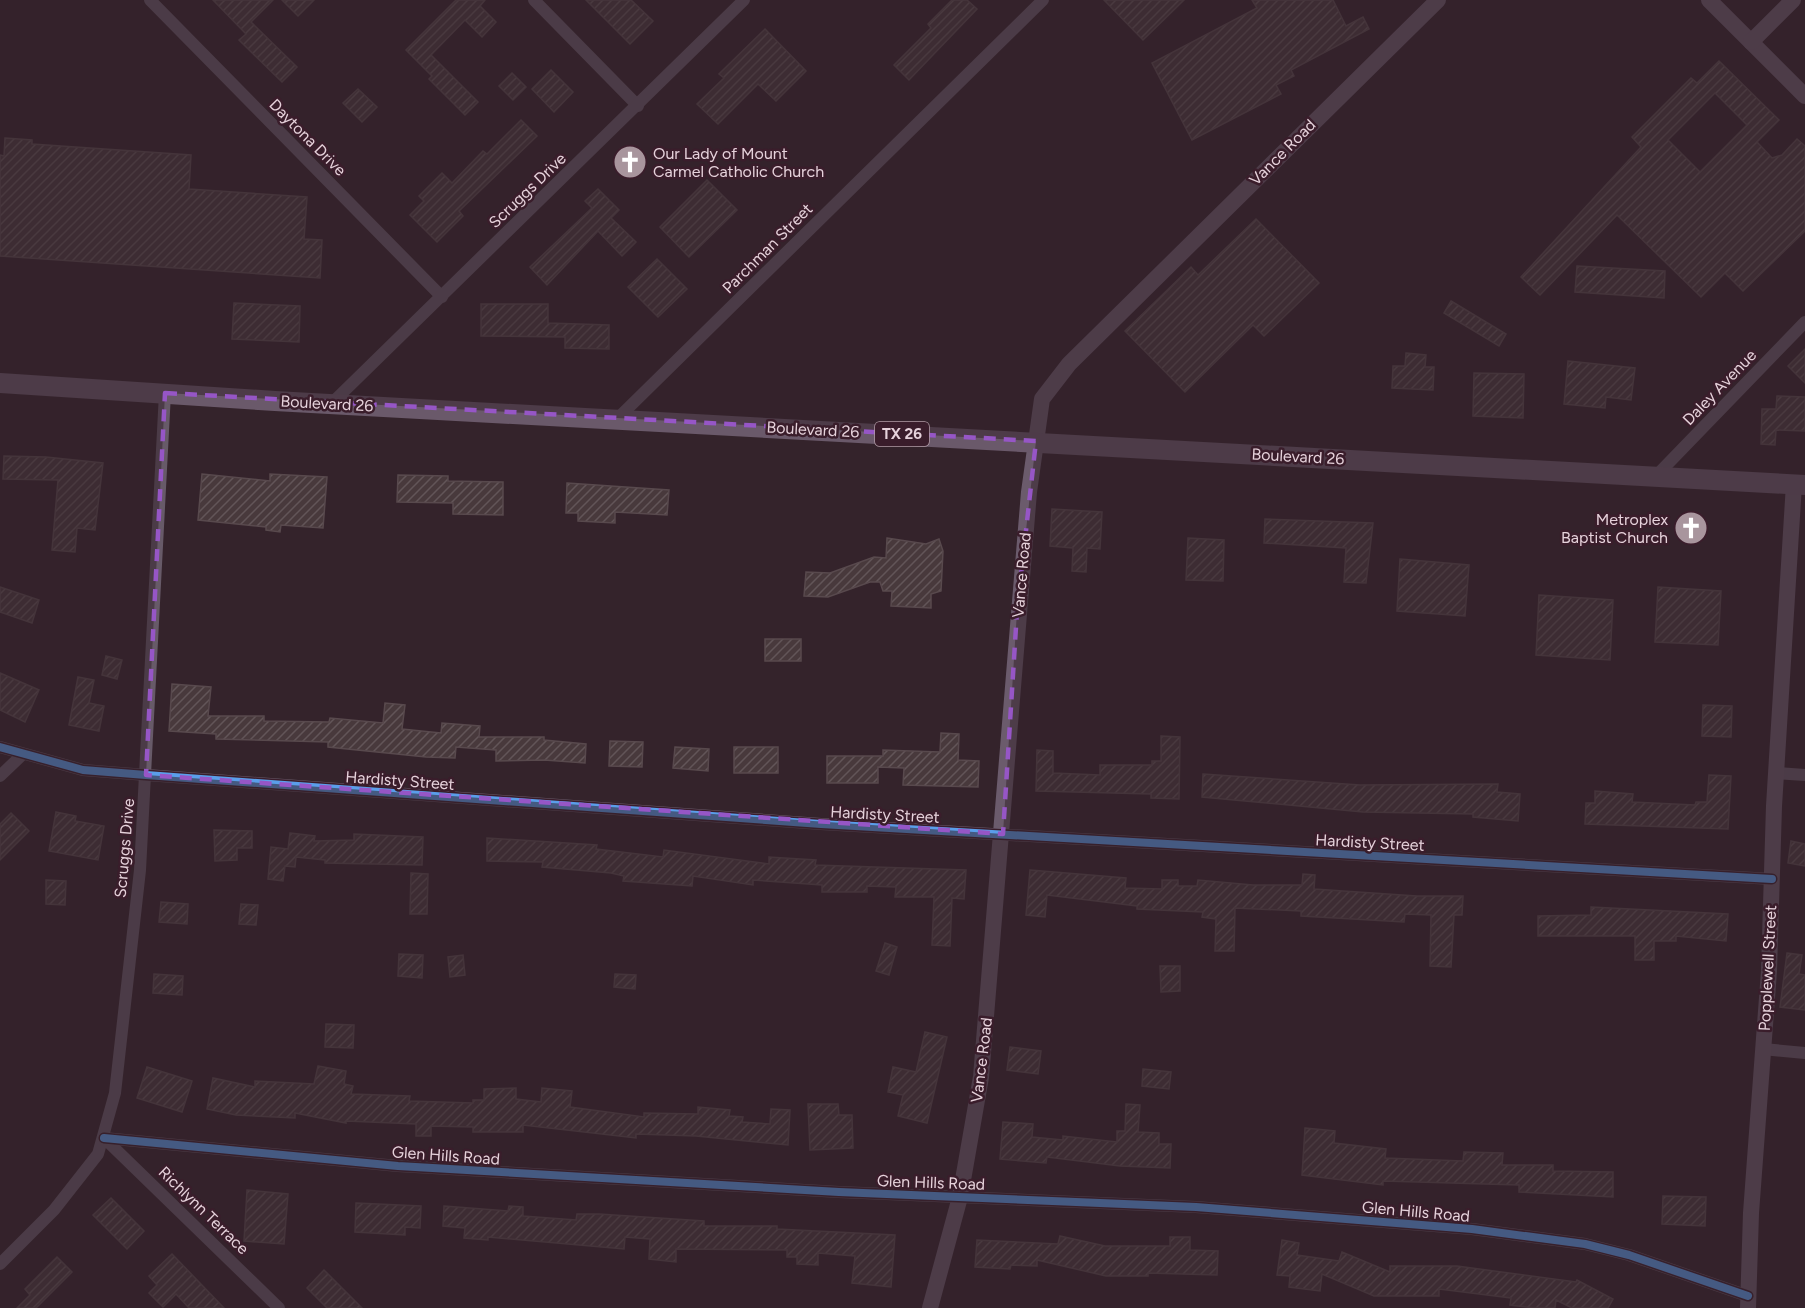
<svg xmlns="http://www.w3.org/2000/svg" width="1805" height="1308" viewBox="0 0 1805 1308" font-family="Figtree,sans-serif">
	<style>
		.building { fill: url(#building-hatch); stroke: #58494d; stroke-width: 1.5; fill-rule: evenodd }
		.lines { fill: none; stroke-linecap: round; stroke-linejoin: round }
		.street { stroke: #675a68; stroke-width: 12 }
		.secondary { stroke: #6b5b6c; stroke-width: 16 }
		.primary { stroke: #6a596a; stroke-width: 20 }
		.cycleway-casing { stroke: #3a1d2b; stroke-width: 11 }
		.cycleway { stroke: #5a9eea; stroke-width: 8 }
		.marked { fill: none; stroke: #9656c6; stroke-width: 4.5; stroke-dasharray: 12 8; stroke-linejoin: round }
		.labels { text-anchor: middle; stroke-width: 5; stroke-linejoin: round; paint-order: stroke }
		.shield { fill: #3a1d2b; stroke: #b29ca6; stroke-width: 1.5 }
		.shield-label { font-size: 15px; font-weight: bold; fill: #e6d2db }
		.street-label { font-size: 16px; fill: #e6d2db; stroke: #3a1d2b }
		.poi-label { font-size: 16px; fill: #e6d2db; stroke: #3a1d2b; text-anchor: start }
	</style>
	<defs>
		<pattern id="building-hatch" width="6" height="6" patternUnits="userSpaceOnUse" patternTransform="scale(1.5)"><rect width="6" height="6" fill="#48393c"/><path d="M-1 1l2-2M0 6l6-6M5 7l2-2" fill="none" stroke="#625558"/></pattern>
	</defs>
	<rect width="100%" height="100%" fill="#34232b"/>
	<g class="building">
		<path d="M213 0H273L251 22 297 67 282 82 239 40 246 34Z"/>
		<path d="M282 0H314L298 16Z"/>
		<path d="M456 0H485L480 6 496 22 482 37 465 20 431 55 478 102 465 115 429 79 432 76 406 50Z"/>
		<path d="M586 0H631L653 21 630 44Z"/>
		<path d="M952 0H967L977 9 909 80 894 65 931 28 928 24Z"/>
		<path d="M1104 0H1184L1143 40Z"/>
		<path d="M1252 0H1333L1346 26 1363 17 1369 29 1291 70 1294 76 1276 85 1281 94 1192 140 1152 63 1257 8Z"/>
		<path d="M765 29 806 71 776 101 758 84 718 124 697 104 724 78 719 74Z"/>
		<path d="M1719 61 1779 120 1757 142 1772 158 1782 155 1797 139 1805 146V231L1743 291 1725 273 1701 297 1617 215 1540 295 1521 277 1641 147 1632 137 1691 78 1697 83ZM1715 93 1747 125 1700 172 1668 140Z"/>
		<path d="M551 70 573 92 554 112 532 89Z"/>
		<path d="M512 73 526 87 513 100 499 86Z"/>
		<path d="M358 89 377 107 362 122 343 103Z"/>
		<path d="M521 120 537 136 459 211 463 216 437 242 410 215 424 201 419 196 442 173 452 183 483 151 487 154Z"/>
		<path d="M5 138 32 140V144L191 155 189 189 307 197 304 239 322 240 320 278 0 256V155L4 156Z"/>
		<path d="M707 180 737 210 689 257 660 227Z"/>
		<path d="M598 189 619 210 611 218 636 242 622 256 598 231 547 285 530 267 592 208 585 201Z"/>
		<path d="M1256 219 1319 283 1264 336 1253 325 1185 392 1125 331 1191 267 1198 275Z"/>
		<path d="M657 259 687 289 658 317 628 287Z"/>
		<path d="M1577 266 1665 271 1664 298 1575 292Z"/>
		<path d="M1451 301 1506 334 1499 346 1444 313Z"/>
		<path d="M234 303 300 306 299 342 232 339Z"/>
		<path d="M481 304H548V323L609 325V349L565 348V337L481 336Z"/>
		<path d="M1805 349V383L1788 366Z"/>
		<path d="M1406 353 1426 355 1425 367H1434L1433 390 1392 388 1393 366H1405Z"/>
		<path d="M1568 361 1635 368 1631 400 1606 397 1605 408 1564 404Z"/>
		<path d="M1474 373 1524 374 1523 418 1473 416Z"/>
		<path d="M1777 396 1805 397V431L1776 430 1775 445 1761 444 1762 409H1776Z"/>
		<path d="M4 456 46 457 103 463 95 530 77 528 75 552 52 550 58 480 3 479Z"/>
		<path d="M202 474 270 481V474L327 477 323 528 281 525 280 532 266 530V527L198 520Z"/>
		<path d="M398 475 448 476V481L503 482V515L453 514V503L397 502Z"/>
		<path d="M567 483 669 490 667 515 615 512V523L578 521V513H566Z"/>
		<path d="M1052 509 1102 512 1100 549 1087 548 1086 572 1072 571 1073 548 1050 546Z"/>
		<path d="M1265 519 1373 523 1366 583 1344 582 1346 548 1264 543Z"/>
		<path d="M887 538 926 544 939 539 943 551 941 591 931 594V608L891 606 892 591H883L880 582H870L828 597 804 596 806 572 830 573 874 557 886 558Z"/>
		<path d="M1188 538 1224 540 1223 581 1186 580Z"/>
		<path d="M1400 559 1469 565 1465 616 1397 611Z"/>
		<path d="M0 587 39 600 32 623 0 612Z"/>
		<path d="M1658 587 1721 591 1718 645 1655 642Z"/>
		<path d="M1539 595 1613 600 1610 660 1536 655Z"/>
		<rect x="765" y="639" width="36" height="22"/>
		<path d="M106 656 122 660 117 679 102 675Z"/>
		<path d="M0 673 39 690 25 722 0 710Z"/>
		<path d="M78 677 94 680 89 703 104 706 99 731 69 725Z"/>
		<path d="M172 684 211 687 208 716H264V721L329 722 330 718 383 723 385 703 405 705 402 729 441 733 442 723 480 726 479 737H544V740L586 744 585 763 544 760 496 761V750L456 747 455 758 426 757 328 747V742L216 739V734L169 731Z"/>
		<path d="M1703 705 1732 706 1731 737 1702 736Z"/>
		<path d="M941 733 959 734 958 760 979 761 978 787 903 785 904 768 878 767V783H827V756H883V750L940 752Z"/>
		<path d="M1161 736 1180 737 1179 799 1151 798V794L1036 791 1037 750 1053 751V773L1100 775V765H1152V761H1161Z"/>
		<path d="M610 741 643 742 642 767 609 766Z"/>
		<path d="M675 747 709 749 708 771 673 768Z"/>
		<rect x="734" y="747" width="44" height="26"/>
		<path d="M1203 774 1360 785 1498 784 1497 792 1520 794 1518 821 1473 817V814L1363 812 1202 797Z"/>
		<path d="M1709 775 1731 776 1728 829 1585 824 1586 803H1595V791L1633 794 1632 802 1695 805 1696 802H1707Z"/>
		<path d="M56 812 76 816 75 821 104 826 98 860 49 851Z"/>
		<path d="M11 813 29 831 0 860V824Z"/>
		<path d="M214 830 252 831V848H237V860L215 861Z"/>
		<path d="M290 833 315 836 314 841 354 840V834L423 837 422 865 325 863V860L296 857 295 867 285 866 283 881 268 879 271 847 288 849Z"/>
		<path d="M487 838 597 845 596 849 663 857 664 850 769 864V857L816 860 815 865 966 870 964 899 952 898 950 946 932 945 934 897H895L896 887 867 886V892H822V885L753 880V885L693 876 692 886 623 881 624 876 611 873 542 867 543 862 487 861Z"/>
		<path d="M1791 841 1805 844V866L1788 863Z"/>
		<path d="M1030 870 1126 878 1125 888 1162 889V880H1178V886H1197L1198 880 1253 885H1302L1303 874 1315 875 1314 889 1417 896H1463L1462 915H1454L1451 967 1430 966 1431 915 1405 914 1404 922 1301 916V911L1235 908 1234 951H1215L1216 919 1202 917 1203 912 1137 909V906L1047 895 1045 917 1026 915Z"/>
		<path d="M411 873 428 874 427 914H410Z"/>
		<path d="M46 880 66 881 65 905 46 904Z"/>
		<path d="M161 902 188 904 187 924 159 922Z"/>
		<path d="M241 904 258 905 256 925 239 924Z"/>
		<path d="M1591 907 1728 914 1726 941 1676 936V941H1654V960H1635V936H1538V916L1591 915Z"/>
		<path d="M885 943 897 947 889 975 876 971Z"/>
		<path d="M1787 953 1802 955 1799 974 1805 975V1010L1780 1007Z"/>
		<path d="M399 954 423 955 422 978 398 976Z"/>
		<path d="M463 955 465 975 450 977 448 957Z"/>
		<path d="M1160 966H1180V991L1161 992Z"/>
		<path d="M154 974 183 976 182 995 153 993Z"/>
		<path d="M615 974 636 975 635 989 614 987Z"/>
		<path d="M326 1024 354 1025 353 1048 325 1047Z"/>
		<path d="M925 1032 947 1037 927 1123 898 1116 903 1095 888 1092 893 1067 916 1072Z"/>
		<path d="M1010 1047 1041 1051 1038 1074 1007 1070Z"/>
		<path d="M318 1066 346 1071 344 1084 353 1086 351 1094 410 1096 409 1101 473 1103V1100H484V1089L516 1088V1099L541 1102 542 1088 572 1091 570 1107 644 1117V1113L698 1114V1107L730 1110 729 1116 743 1117 742 1122 770 1124 771 1109 790 1110 788 1145 696 1136 636 1134V1138L523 1125V1132H473V1127L431 1126V1136H416V1124L346 1121V1123L295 1113V1118L236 1115 207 1109 213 1078 255 1087V1081L314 1084Z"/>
		<path d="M147 1067 192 1081 182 1112 137 1098Z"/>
		<path d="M1143 1069 1171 1072 1169 1089 1142 1086Z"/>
		<path d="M808 1104H838L839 1115H852L853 1148 810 1150Z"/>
		<path d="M1126 1104 1140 1105 1138 1132 1159 1133V1144H1171L1170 1168 1120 1166 1047 1157 1046 1163 1000 1159 1003 1122 1033 1124 1032 1137 1063 1140V1136L1117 1142V1131H1125Z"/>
		<path d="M1305 1128 1335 1131 1334 1143 1386 1149 1385 1158 1463 1161 1464 1152 1503 1153 1502 1165H1553V1171L1613 1172V1197L1519 1192V1185L1383 1181V1185L1302 1175Z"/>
		<path d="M247 1190 288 1194 284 1244 244 1241Z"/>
		<path d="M1663 1196 1706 1197 1705 1226 1662 1224Z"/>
		<path d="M111 1198 144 1231 127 1249 93 1215Z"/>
		<path d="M356 1203 421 1206 420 1228 405 1227V1235L355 1232Z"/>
		<path d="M444 1206 508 1211 509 1206 523 1207V1216L576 1220 577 1214H599L704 1221V1226H777V1229L895 1235 891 1287 852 1283 855 1256 818 1253V1265L797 1264V1257H787V1250L676 1249V1262L649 1259 650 1239 625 1237 624 1249 488 1237V1240L464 1238 465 1228 443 1226Z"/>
		<path d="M1060 1236 1105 1246H1170V1237H1190V1250L1218 1251 1217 1275 1148 1273V1276H1106L1037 1260V1266L1011 1265 1010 1269 975 1267 977 1240 1058 1244Z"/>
		<path d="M1282 1240 1299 1243 1297 1255 1339 1261 1342 1252 1390 1272V1266H1457L1576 1282 1577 1280 1613 1299 1608 1308H1572L1556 1300 1555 1308H1534L1510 1305 1511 1298 1439 1289V1296H1374L1322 1274 1320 1291 1289 1287 1290 1276 1277 1275Z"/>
		<path d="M172 1254 224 1308H189L176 1294 163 1307 149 1293 157 1285 149 1276Z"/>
		<path d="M57 1257 72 1272 36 1308H17L30 1295 25 1289Z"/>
		<path d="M324 1270 362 1308H327L307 1288Z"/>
	</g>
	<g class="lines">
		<g class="street">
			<path d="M150 0 442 297"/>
			<path d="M534 0 638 106"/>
			<path d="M332 403 744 0"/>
			<path d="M617 419 1043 0"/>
			<path d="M1656 476 1805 322"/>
			<path d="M0 747 83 770 146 775 821 824 1772 879"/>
			<path d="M1776 773 1805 775"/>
			<path d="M0 776 23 754"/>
			<path d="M1763 1049 1805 1053"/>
			<path d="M104 1138 398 1166 839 1192 1196 1207 1472 1229 1585 1244 1629 1255 1748 1296"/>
			<path d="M104 1138 279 1308"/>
			<path d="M0 1264 54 1210 98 1154 115 1093 140 870 165 393"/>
		</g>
		<g class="secondary">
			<path d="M1709 0 1805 96"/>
			<path d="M1751 42 1793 0"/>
			<path d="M930 1308 960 1197 981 1077 1029 492 1042 399 1069 364 1438 0"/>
			<path d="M1748 1308 1751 1213 1769 971 1774 806 1794 484"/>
		</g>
		<path class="primary" d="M0 383 275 401 1805 485"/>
		<g class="cycleway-casing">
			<g id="cycleway">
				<path d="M0 747 83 770 146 775 821 824 1772 879"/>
				<path d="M104 1138 398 1166 839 1192 1196 1207 1472 1229 1585 1244 1629 1255 1748 1296"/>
			</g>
		</g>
		<use href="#cycleway" class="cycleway"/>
	</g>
	<path d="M0 0H1805V1308H0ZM165 393 1036 441 1017 611 1003 834 146 775Z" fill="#34232b" fill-opacity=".55" fill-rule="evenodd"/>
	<path class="marked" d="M165 393 1036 441 1017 611 1003 834 146 775Z"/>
	<defs>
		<g id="church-disc" transform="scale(1.725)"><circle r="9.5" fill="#a8959d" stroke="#3a1d2b"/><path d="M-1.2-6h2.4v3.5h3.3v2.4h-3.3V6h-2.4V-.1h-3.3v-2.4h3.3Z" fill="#fff"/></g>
	</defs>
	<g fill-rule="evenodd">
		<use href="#church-disc" x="630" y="162"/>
		<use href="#church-disc" x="1691" y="528"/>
	</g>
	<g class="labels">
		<rect class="shield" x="875" y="422" width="54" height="24" rx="4.5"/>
		<g class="shield-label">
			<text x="902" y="439">TX 26</text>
		</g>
		<g class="street-label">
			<text transform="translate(308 137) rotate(45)" y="6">Daytona Drive</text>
			<text transform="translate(1282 152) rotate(-45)" y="6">Vance Road</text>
			<text transform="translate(527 190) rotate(-44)" y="6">Scruggs Drive</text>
			<text transform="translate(767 248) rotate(-45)" y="6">Parchman Street</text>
			<text transform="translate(1719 387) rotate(-46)" y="6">Daley Avenue</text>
			<text transform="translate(327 403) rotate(3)" y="6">Boulevard 26</text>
			<text transform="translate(813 429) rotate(3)" y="6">Boulevard 26</text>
			<text transform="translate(1298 456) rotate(3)" y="6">Boulevard 26</text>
			<text transform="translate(1021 575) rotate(-85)" y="6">Vance Road</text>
			<text transform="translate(400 780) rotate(4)" y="6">Hardisty Street</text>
			<text transform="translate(885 814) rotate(3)" y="6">Hardisty Street</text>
			<text transform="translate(1370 842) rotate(3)" y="6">Hardisty Street</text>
			<text transform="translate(124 848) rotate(-85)" y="6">Scruggs Drive</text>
			<text transform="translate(1767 968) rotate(-87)" y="6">Popplewell Street</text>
			<text transform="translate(981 1060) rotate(-83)" y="6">Vance Road</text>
			<text transform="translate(446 1155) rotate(4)" y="6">Glen Hills Road</text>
			<text transform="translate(931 1182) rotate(2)" y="6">Glen Hills Road</text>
			<text transform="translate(204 1210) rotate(44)" y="6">Richlynn Terrace</text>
			<text transform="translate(1416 1211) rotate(5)" y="6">Glen Hills Road</text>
		</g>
		<g class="poi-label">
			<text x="653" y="159">Our Lady of Mount<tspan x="653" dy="18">Carmel Catholic Church</tspan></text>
			<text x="1668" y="525" text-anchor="end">Metroplex<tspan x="1668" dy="18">Baptist Church</tspan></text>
		</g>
	</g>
</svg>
